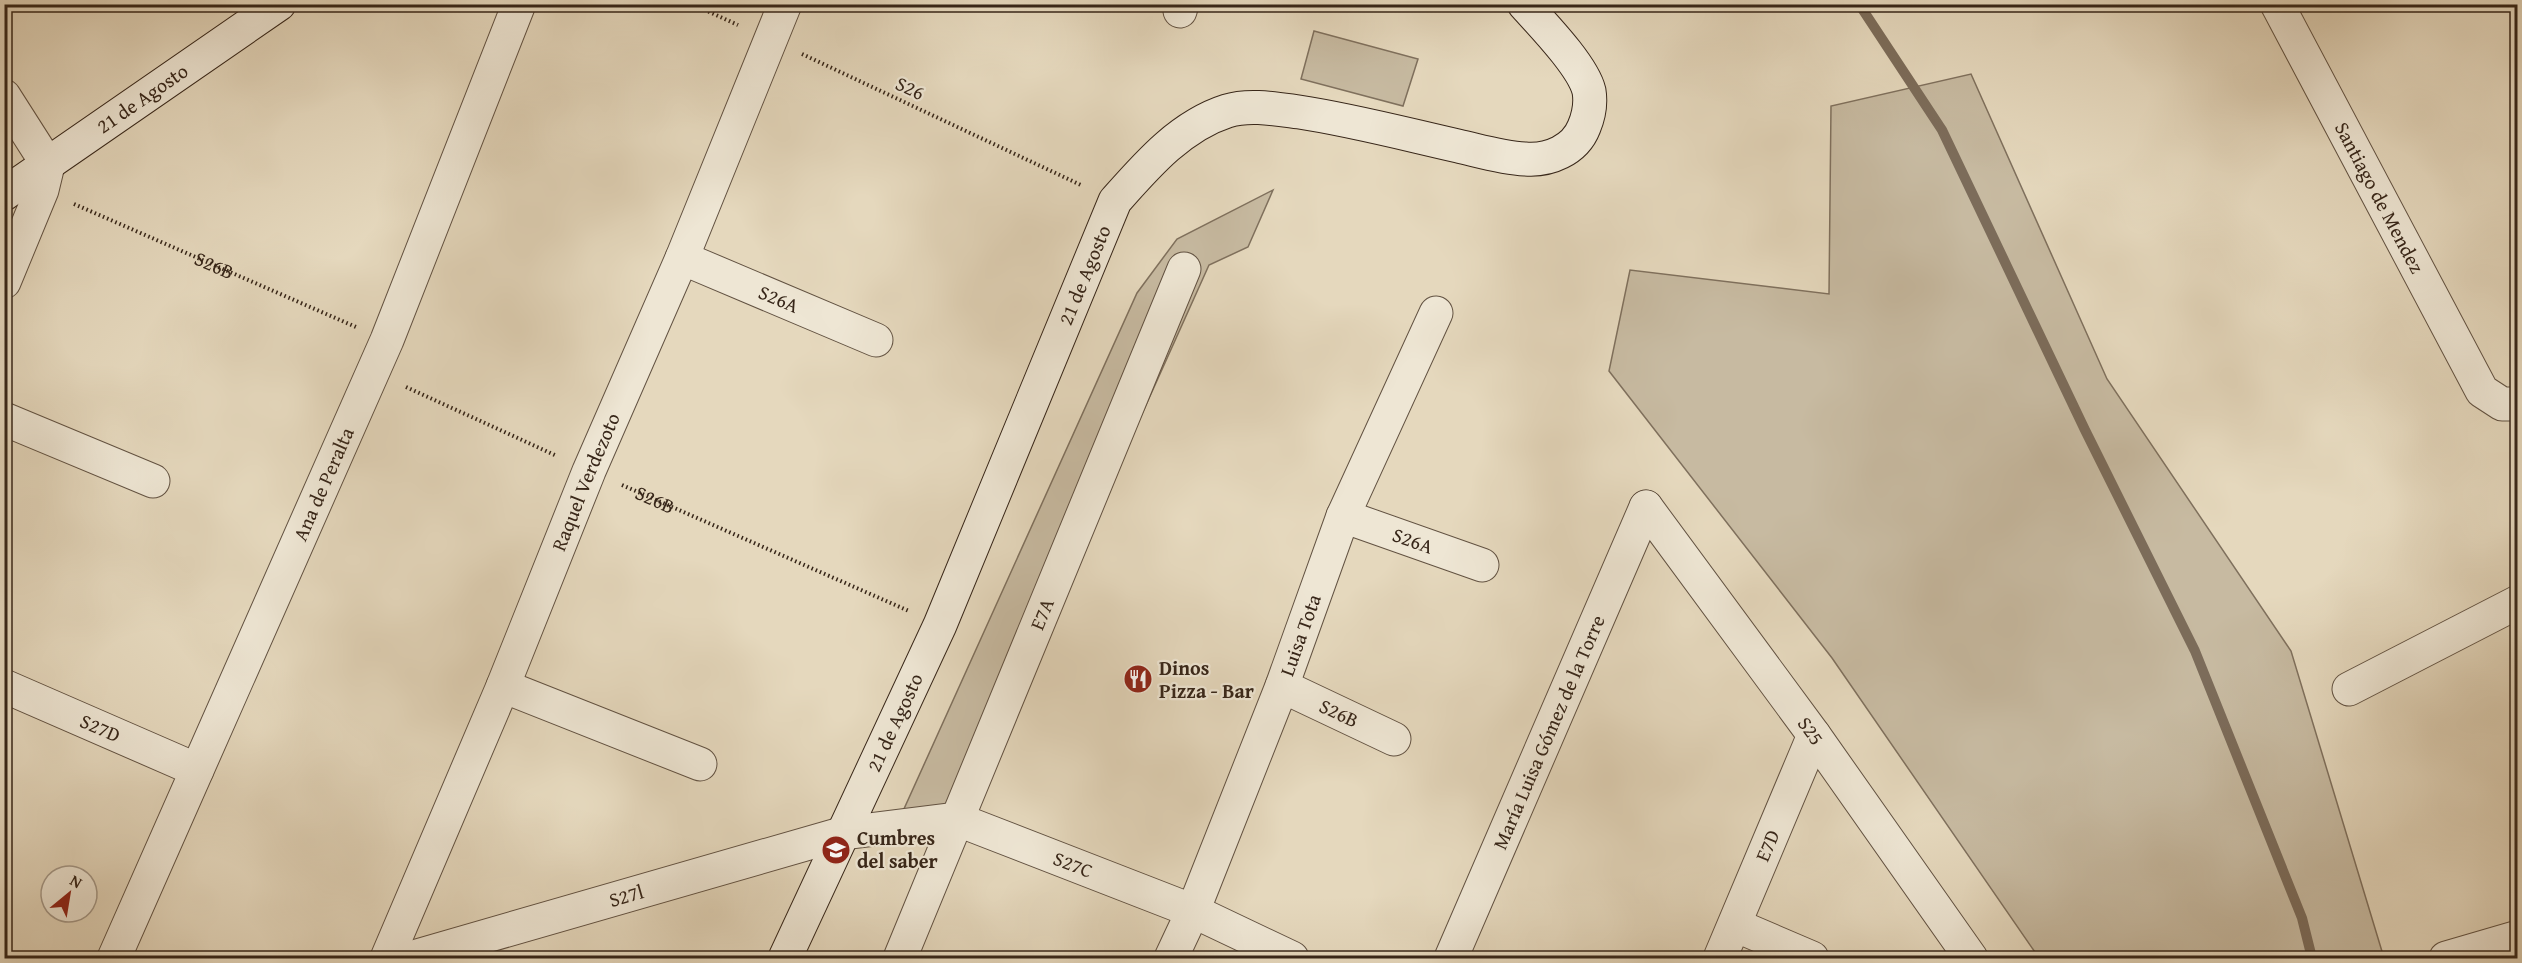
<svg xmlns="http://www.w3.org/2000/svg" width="2522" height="963" viewBox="0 0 2522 963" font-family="'Gentium Book Plus',serif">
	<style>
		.green { fill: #c7baa1; stroke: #7f705d; stroke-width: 1.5 }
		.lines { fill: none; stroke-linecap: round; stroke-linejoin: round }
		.stream { stroke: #7c6c5a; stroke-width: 10 }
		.street-casing { stroke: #625242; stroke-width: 35 }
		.secondary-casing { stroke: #372619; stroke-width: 35 }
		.path { stroke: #372619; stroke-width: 4; stroke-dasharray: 1.5 3; stroke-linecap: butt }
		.street { stroke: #eee6d4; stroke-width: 33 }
		.secondary { stroke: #eee6d4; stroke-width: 33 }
		.labels { text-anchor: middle; stroke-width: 4.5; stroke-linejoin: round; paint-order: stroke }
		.street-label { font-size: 20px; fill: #372619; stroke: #eee6d4 }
		.poi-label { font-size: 20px; font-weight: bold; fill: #372619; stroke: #eee6d4; text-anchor: start }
	</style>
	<rect width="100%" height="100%" fill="#e5d8bd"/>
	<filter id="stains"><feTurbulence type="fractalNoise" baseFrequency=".00333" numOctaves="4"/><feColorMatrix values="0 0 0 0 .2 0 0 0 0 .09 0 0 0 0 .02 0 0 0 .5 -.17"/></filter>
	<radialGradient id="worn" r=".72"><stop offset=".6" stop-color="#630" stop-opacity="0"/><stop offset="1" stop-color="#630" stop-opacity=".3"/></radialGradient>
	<g class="green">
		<path d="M1314 31 1418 59 1403 106 1301 79Z"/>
		<path d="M1971 74 2107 379 2291 651 2384 958H2039L1832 658 1609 371 1630 270 1829 294 1831 106Z"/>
		<path d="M1273 190 1248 247 1209 265 966 805 894 831 1137 293 1177 239Z"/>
	</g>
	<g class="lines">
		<path class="stream" d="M1859 4 1942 130 2085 430 2195 651 2302 918 2312 958"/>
		<g class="street-casing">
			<g id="street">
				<path id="s3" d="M2277 4 2482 391 2502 404H2518"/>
				<path d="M1180 11 1182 4"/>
				<path d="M4 96 48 165 42 190 4 282"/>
				<path id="s4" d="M682 258 876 340"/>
				<path d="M4 419 153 481"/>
				<path id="s5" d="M1646 507 1814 735 1971 958"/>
				<path id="s6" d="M1343 516 1482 565"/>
				<path id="s7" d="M4 686 197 770"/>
				<path d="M503 686 700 764"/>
				<path id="s8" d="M1282 686 1394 739"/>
				<path d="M2349 689 2518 602"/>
				<path d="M1735 925 1812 958"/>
				<path id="s9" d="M114 958 387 340 519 4"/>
				<path id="s10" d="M387 958 503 686 589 471 682 258 785 4"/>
				<path id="s11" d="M410 958 844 833 956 819 1193 911 1292 958"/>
				<path id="s12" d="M900 958 1184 269"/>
				<path id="s13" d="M1171 958 1193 911 1282 686 1343 516 1436 313"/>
				<path id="s14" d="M1451 958 1646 507"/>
				<path id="s15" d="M1720 958 1814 735"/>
				<path d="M2446 958 2518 937"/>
			</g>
		</g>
		<g class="secondary-casing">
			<g id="secondary">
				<path id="s16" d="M4 194 279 4"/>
				<path id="s17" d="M785 958 940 625 1115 201C1146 166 1180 126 1227 111 1249 104 1276 109 1299 112 1352 120 1405 134 1458 146 1480 151 1503 158 1525 159 1549 161 1575 150 1584 127 1589 115 1591 103 1589 91 1583 66 1542 24 1524 4"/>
			</g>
		</g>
		<g class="path">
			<path d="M692 4 738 25"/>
			<path d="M802 54 1083 186"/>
			<path id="s1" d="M74 204 356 327"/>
			<path d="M406 387 557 456"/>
			<path id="s2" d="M622 485 909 611"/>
		</g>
		<use href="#street" class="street"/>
		<use href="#secondary" class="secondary"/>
	</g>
	<defs>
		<g id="restaurant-disc" transform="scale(1.5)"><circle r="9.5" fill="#8f2418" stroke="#eee6d4"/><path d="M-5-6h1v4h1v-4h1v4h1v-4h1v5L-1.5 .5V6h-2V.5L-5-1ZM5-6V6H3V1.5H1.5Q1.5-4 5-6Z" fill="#fff"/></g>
		<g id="school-disc" transform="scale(1.5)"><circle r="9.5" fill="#8f2418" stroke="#eee6d4"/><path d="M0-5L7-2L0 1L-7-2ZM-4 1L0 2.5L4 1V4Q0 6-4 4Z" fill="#fff"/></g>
	</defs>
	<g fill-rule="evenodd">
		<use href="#restaurant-disc" x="1138" y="679"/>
		<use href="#school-disc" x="836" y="850"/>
	</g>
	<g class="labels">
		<g class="street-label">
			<text transform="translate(910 88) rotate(25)" y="7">S26</text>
			<text dy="7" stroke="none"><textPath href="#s16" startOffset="168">21 de Agosto</textPath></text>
			<text dy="7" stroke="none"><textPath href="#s3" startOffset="219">Santiago de Mendez</textPath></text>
			<text dy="7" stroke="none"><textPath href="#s1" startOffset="153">S26B</textPath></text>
			<text dy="7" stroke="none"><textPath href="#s17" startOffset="746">21 de Agosto</textPath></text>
			<text dy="7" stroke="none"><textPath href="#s4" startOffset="105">S26A</textPath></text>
			<text dy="7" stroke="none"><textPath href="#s10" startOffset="516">Raquel Verdezoto</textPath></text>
			<text dy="7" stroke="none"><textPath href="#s9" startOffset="518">Ana de Peralta</textPath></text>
			<text dy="7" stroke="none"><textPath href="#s2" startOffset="36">S26B</textPath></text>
			<text dy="7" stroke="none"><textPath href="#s6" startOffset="74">S26A</textPath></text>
			<text dy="7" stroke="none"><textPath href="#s12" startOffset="372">E7A</textPath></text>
			<text dy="7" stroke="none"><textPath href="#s13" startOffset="348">Luisa Tota</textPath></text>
			<text dy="7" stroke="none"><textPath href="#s8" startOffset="63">S26B</textPath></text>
			<text dy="7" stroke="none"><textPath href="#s17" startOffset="260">21 de Agosto</textPath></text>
			<text dy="7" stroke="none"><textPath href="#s7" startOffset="105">S27D</textPath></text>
			<text dy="7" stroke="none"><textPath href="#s5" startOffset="278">S25</textPath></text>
			<text dy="7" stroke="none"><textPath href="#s14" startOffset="246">María Luisa Gómez de la Torre</textPath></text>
			<text dy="7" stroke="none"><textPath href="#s15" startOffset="122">E7D</textPath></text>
			<text dy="7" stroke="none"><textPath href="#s11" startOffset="690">S27C</textPath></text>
			<text dy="7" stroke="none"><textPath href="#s11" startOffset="225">S27l</textPath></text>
		</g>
		<g class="poi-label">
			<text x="1159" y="675">Dinos<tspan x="1159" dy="23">Pizza - Bar</tspan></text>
			<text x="857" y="845">Cumbres<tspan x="857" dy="23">del saber</tspan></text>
		</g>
	</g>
	<rect width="2522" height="963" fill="none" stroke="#e5d8bd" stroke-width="24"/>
	<rect x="6" y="6" width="2510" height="951" fill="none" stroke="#372619" stroke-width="3"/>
	<rect x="12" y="12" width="2498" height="939" fill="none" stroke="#372619" stroke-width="1.5"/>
	<g transform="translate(69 894) rotate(30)"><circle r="28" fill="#eee6d4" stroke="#a59989" stroke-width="1.5"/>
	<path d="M0-4.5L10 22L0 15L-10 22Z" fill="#8f2418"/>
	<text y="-9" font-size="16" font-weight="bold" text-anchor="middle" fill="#372619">N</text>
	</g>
	<rect width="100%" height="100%" filter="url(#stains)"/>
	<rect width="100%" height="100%" fill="url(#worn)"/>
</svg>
